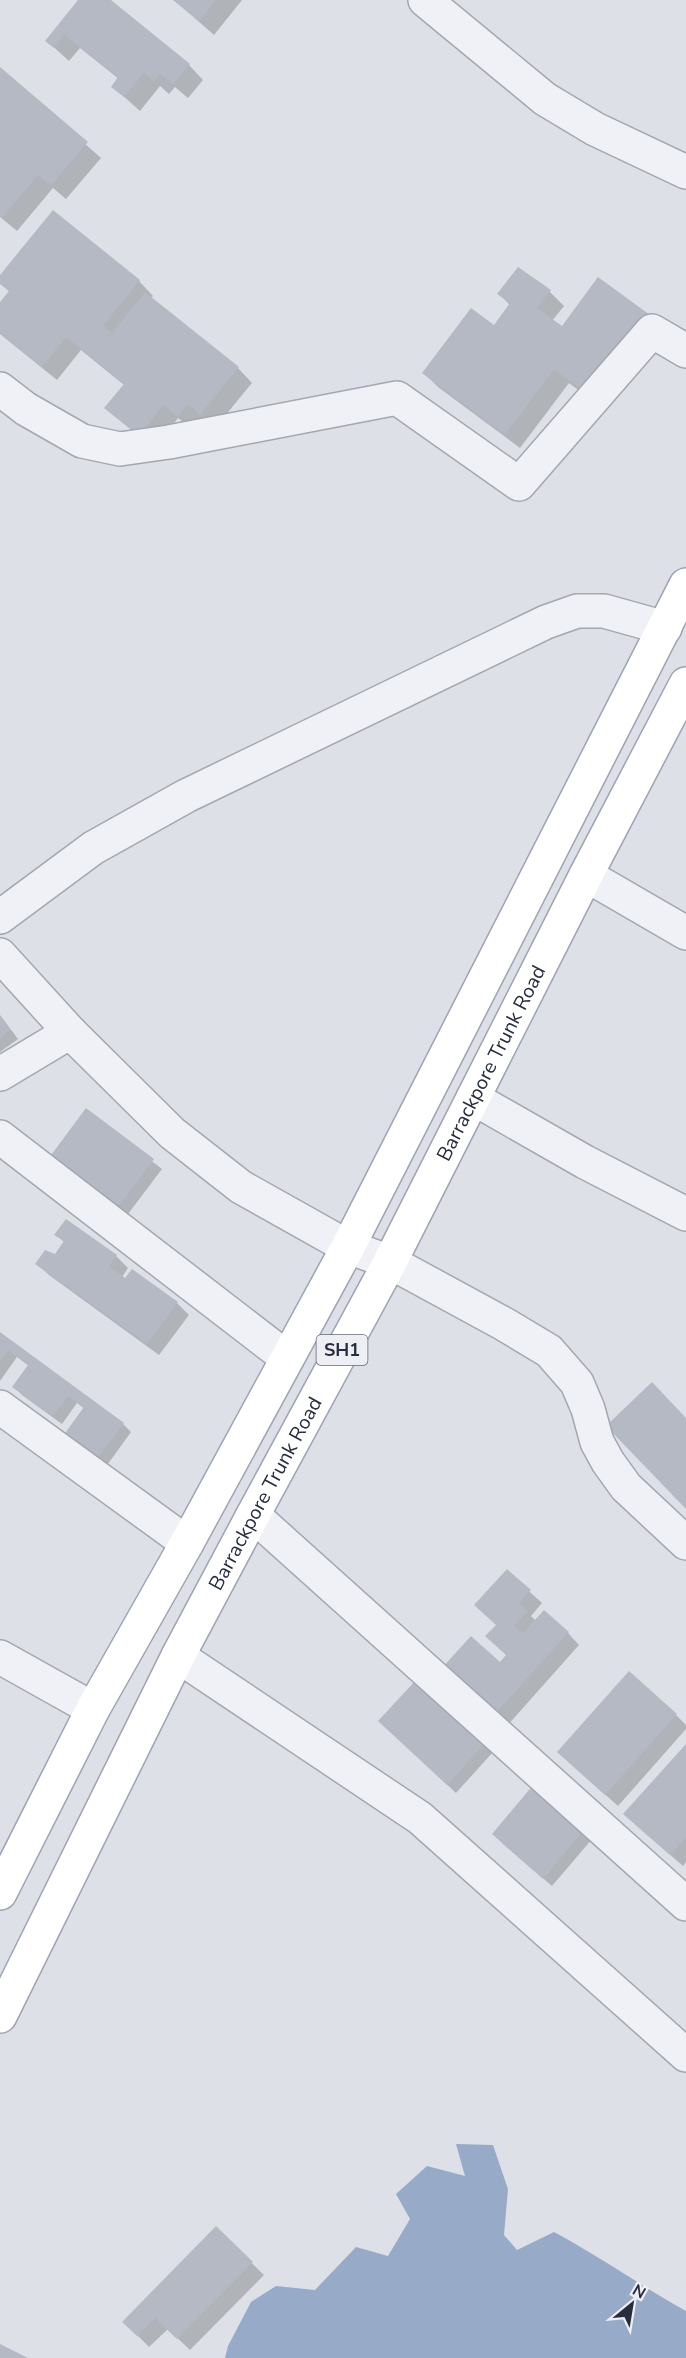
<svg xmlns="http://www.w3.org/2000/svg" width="686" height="2358" viewBox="0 0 686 2358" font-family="'Nunito Sans',sans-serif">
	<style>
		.water { fill: #97abc8 }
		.shadow { fill: #0003 }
		.building { fill: #b4b9c4 }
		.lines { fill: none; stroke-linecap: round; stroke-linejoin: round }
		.minor-casing { stroke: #a3a7b1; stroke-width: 36 }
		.major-casing { stroke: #9ca3b3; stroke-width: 36 }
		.minor { stroke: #f0f1f6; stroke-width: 33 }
		.major { stroke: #fff; stroke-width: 33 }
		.labels { text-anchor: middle; stroke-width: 4.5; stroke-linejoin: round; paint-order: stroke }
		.shield { fill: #edeff5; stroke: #626775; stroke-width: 1.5 }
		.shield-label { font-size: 18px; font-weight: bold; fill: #272d3e }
		.street-label { font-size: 20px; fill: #272d3e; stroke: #edeff5 }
	</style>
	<rect width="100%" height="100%" fill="#dde0e7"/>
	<path class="water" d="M456 2144 493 2145 508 2189 504 2235 517 2250 554 2232C599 2256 641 2286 686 2311V2358H225L228 2346 251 2302 276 2286 315 2290 356 2247 388 2256 410 2219 396 2194 427 2166 465 2176Z"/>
	<g class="shadow">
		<path d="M80 0H108L189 65 203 80 188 98 175 87 169 94 160 86 140 111 113 87 119 79 80 48 69 61 47 41Z"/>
		<path d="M174 0H242L214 35Z"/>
		<path d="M0 69 101 158 66 199 53 188 17 231 0 217Z"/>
		<path d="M0 278 139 281 153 296 151 298 238 368 252 383 215 428 203 418 193 430 178 418 154 449 106 408 124 385 81 350 57 380 0 334V304L10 292 0 282Z"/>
		<path d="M550 292 564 306 552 321 605 410 569 383 520 448 438 387 424 373 494 327 510 305 499 294Z"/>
		<path d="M0 1015 18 1039 0 1052Z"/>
		<path d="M86 1110 162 1169 122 1222Z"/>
		<path d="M67 1221 116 1256 128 1268 122 1277 177 1303 189 1315 159 1355 49 1275 37 1263 55 1255 65 1243 56 1234Z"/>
		<path d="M0 1334 123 1424 131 1432 105 1468 73 1444 85 1409 77 1403 62 1424 22 1395 14 1387 29 1366 17 1357 0 1381Z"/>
		<path d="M507 1571 542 1603 531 1616 536 1621 568 1633 579 1645 506 1727 455 1681 500 1665 508 1656 497 1625Z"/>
		<path d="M417 1681 493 1752 456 1793 388 1729Z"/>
		<path d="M676 1715 686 1725V1729L618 1806 571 1764Z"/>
		<path d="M686 1746V1862L683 1866 637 1826Z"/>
		<path d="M535 1787 593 1838 552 1886 502 1843Z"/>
		<path d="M216 2228 264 2275 190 2350 168 2329 149 2347 124 2322Z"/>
	</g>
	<g class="building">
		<path d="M78 0H111L190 64 173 84 160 74 154 81 144 73 124 97 111 87 118 77 64 35 54 48 45 41Z"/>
		<path d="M173 0H216L199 21Z"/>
		<path d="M0 67 88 142 51 185 38 175 2 218 0 216Z"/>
		<path d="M53 210 140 280 103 326 112 333 145 292 239 367 200 415 188 404 178 417 163 405 139 436 104 408 124 384 66 337 42 367 0 333V302L9 291 0 284V275Z"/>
		<path d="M518 267 551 290 537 308 562 326 598 277 650 315 590 396 554 369 505 435 422 373 471 308 494 325 510 303 497 294Z"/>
		<path d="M0 1016 10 1030 0 1038Z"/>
		<path d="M86 1108 154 1159 113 1214 46 1162Z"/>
		<path d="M66 1219 117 1255 109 1266 125 1278 132 1269 178 1302 147 1344 35 1264 45 1250 55 1254 64 1241 54 1235Z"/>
		<path d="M0 1332 124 1423 96 1460 63 1436 84 1407 68 1396 53 1417 12 1387 28 1365 8 1350 0 1361Z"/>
		<path d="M652 1382 686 1418V1509L606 1426Z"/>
		<path d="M507 1569 531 1590 519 1603 528 1611 514 1626 523 1633 544 1610 569 1632 493 1716 441 1669 471 1636 500 1662 506 1655 485 1636 496 1625 474 1605Z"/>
		<path d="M629 1671 677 1714 605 1795 557 1752Z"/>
		<path d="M417 1679 486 1742 447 1785 378 1721Z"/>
		<path d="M686 1744V1837L670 1855 623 1814Z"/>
		<path d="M534 1784 586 1828 543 1879 492 1834Z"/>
		<path d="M216 2226 253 2262 177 2339 155 2318 137 2336 122 2322Z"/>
		<path d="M0 2344 28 2358H0Z"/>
	</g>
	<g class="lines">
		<g class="minor-casing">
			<g id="minor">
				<path d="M425 0 545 99 595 129 686 172"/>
				<path d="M0 389 26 409 82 441 120 449 169 442 397 398 519 484 652 331 686 351"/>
				<path d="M586 875 686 933"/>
				<path d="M0 917 93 848 186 796 546 622 577 611H604L665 628"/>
				<path d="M0 955 70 1032 172 1133 241 1187 348 1247 390 1262 504 1324 549 1351 577 1383 588 1409 597 1442 608 1462 626 1487 686 1543"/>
				<path d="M0 1074 70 1032"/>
				<path d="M473 1098 585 1162 686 1214"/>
				<path d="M0 1137 287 1358"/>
				<path d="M0 1407 187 1543"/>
				<path d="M253 1515 686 1904"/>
				<path d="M178 1656 420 1818 686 2055"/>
				<path d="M0 1657 93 1709"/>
			</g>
		</g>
		<g class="major-casing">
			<g id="major">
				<path d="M0 1893 93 1709 187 1543 348 1247 686 585"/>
				<path id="s1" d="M0 2016 178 1656 253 1515 390 1262 586 875 686 684"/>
			</g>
		</g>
		<use href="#minor" class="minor"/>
		<use href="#major" class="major"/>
	</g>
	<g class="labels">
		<rect class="shield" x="316.5" y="1335" width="51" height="30" rx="4.5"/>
		<g class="shield-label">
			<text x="342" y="1356">SH1</text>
		</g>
		<g class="street-label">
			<text dy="7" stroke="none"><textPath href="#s1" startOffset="1072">Barrackpore Trunk Road</textPath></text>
			<text dy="7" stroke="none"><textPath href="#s1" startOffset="586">Barrackpore Trunk Road</textPath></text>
		</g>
	</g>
	<g transform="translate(632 2304) rotate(30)" stroke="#edeff5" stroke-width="4.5" paint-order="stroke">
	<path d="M0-4.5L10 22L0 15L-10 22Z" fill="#272d3e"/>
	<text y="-9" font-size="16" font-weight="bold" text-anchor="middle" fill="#272d3e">N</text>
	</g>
</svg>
